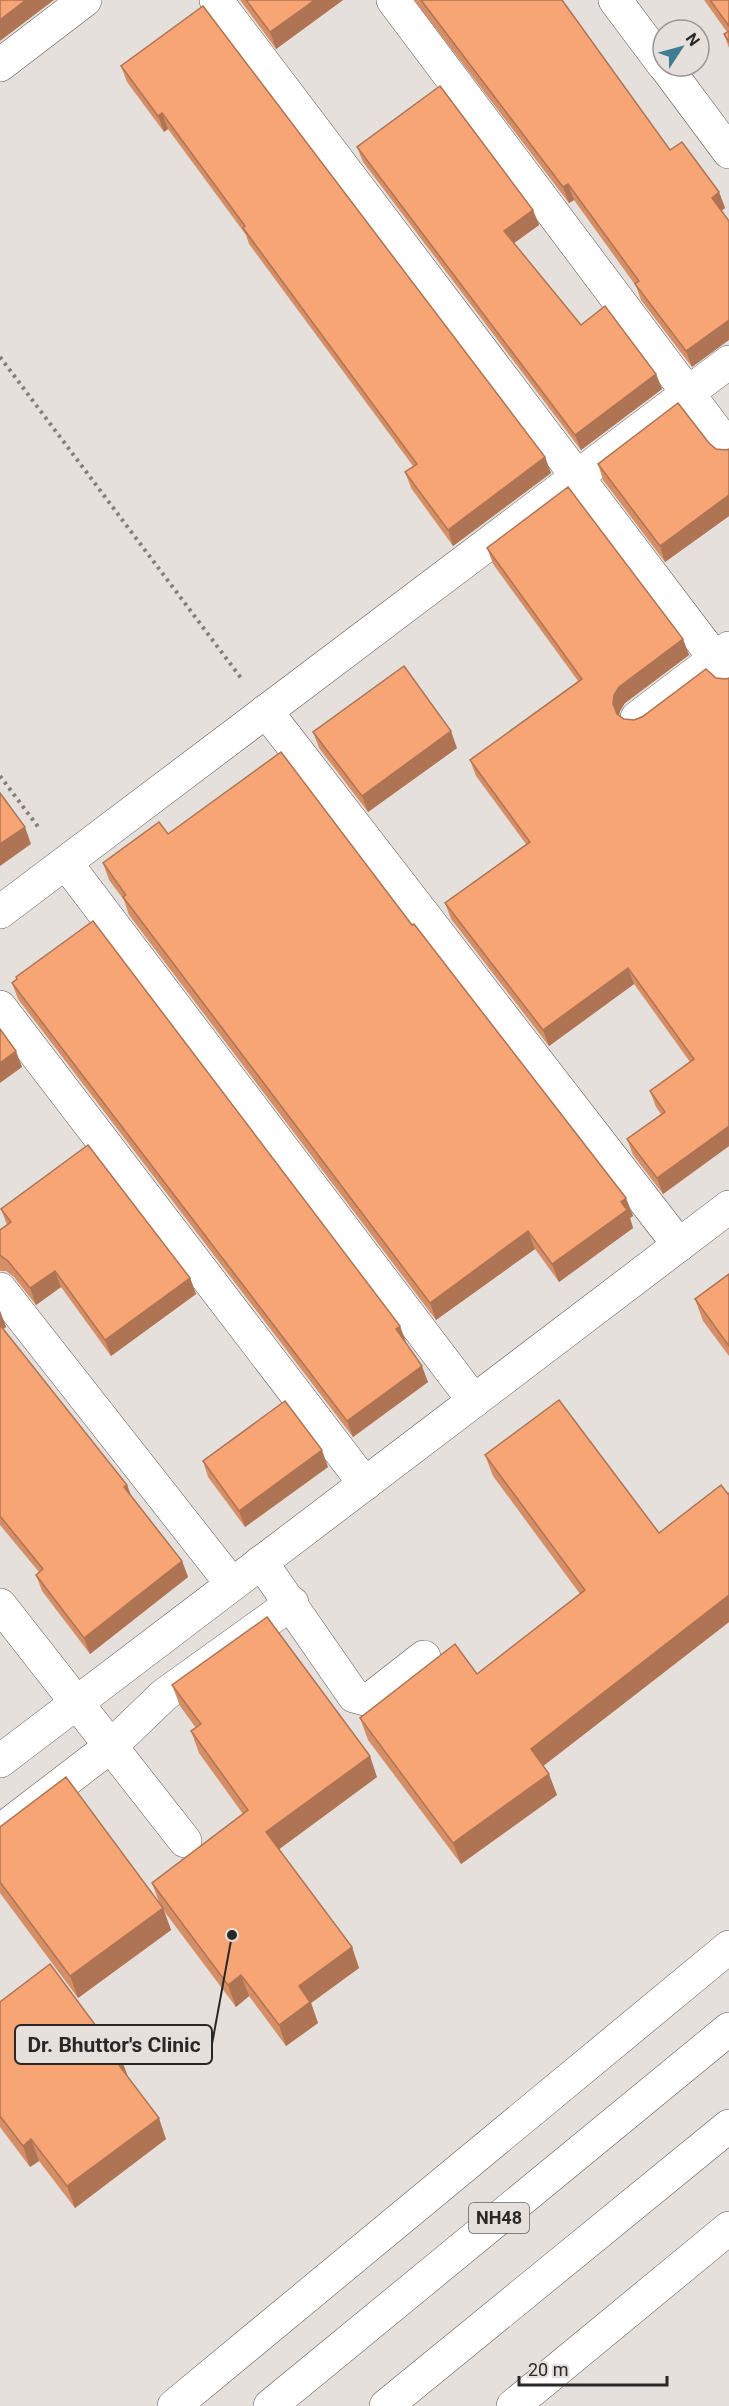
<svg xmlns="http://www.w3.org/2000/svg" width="729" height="2406" viewBox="0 0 729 2406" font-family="Roboto,sans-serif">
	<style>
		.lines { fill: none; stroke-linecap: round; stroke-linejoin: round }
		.minor-casing { stroke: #5c5754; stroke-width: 34 }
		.highway-casing { stroke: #5c5754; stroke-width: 34 }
		.path { stroke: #827e7c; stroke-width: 4; stroke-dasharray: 3 4.5; stroke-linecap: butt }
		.minor { stroke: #fff; stroke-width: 33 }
		.highway { stroke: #fff; stroke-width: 33 }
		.wall { fill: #d58e65 }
		.shaded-wall { fill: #ae7453 }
		.building { fill: #f8a576; stroke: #ae7453; stroke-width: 1.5 }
		.labels { text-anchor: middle; stroke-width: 6; stroke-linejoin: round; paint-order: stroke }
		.shield { fill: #e6e0dd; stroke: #625f5d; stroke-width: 1.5 }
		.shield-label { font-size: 18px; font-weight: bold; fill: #2a2826 }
		.leader { fill: none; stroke: #2a2826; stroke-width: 2 }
		.callout-dot { fill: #2a2826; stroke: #e6e0dd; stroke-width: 2 }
		.callout { fill: #e6e0dd; stroke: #2a2826; stroke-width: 2 }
		.callout-label { font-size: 21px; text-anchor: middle; font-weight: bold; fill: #2a2826 }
	</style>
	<rect width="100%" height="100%" fill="#e6e0dd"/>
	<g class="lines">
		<g class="minor-casing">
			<g id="minor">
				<path d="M216 0 729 677"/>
				<path d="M393 0 729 448"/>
				<path d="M615 0 663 64"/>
				<path d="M0 65 85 0"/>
				<path d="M665 66 729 152"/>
				<path d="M266 711 679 1245"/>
				<path d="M637 718 729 648"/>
				<path d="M66 863 474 1401"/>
				<path d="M0 912 729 362"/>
				<path d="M0 1007 365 1484"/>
				<path d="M0 1289 231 1583"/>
				<path d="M261 1562 354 1696 369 1700 424 1657"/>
				<path d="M0 1605 185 1841"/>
				<path d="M0 1761 729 1207"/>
				<path d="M0 1831 111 1746 164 1695 292 1603"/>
				<path d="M174 2406 729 1947"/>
				<path d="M513 2406 729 2228"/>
			</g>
		</g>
		<g class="highway-casing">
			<g id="highway">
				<path d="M270 2406 729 2029"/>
				<path d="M386 2406 729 2126"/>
			</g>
		</g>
		<g class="path">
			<path d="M0 357 241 678"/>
			<path d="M0 776 39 828"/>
		</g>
		<use href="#minor" class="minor"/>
		<use href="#highway" class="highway"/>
	</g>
	<g class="wall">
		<path d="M240 0H343L276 49Z"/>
		<path d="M414 0H562L670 150 719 192 725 208 721 211 692 367 641 300 636 286 574 200 569 203Z"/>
		<path d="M704 0H729V48L724 34 727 32Z"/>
		<path d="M121 66 545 457 551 473 453 546 411 488 405 472 413 466 249 244 246 235 168 129 164 132 127 82Z"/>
		<path d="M357 147 533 210 539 225 514 243 581 325 656 374 662 389 581 450 363 162Z"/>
		<path d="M709 443 716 449 726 450 729 449V516L665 562 603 480 598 464Z"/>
		<path d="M487 548 683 639 689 655 625 703 620 711 619 715 624 719 634 720 716 678 726 679 729 678V1146L663 1194 633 1155 627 1139 661 1114 656 1107 650 1091 690 1062 634 984 549 1046 451 919 445 903 526 844 476 776 470 760 578 681 493 564Z"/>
		<path d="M313 732 457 748 368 812 319 748Z"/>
		<path d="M168 834 412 925 626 1198 633 1216 630 1218 633 1228 559 1282 535 1249 436 1320 129 915 124 900 109 880 103 863Z"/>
		<path d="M16 977 400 1326 405 1343 428 1382 353 1437 18 999 12 983 17 979Z"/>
		<path d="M1 1209 190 1278 196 1294 111 1356 61 1287 36 1305 14 1277 6 1271H0V1230L7 1225Z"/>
		<path d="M729 1274V1356L703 1321 695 1299Z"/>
		<path d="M0 1311 6 1327 3 1329 127 1485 131 1495 182 1561 188 1577 90 1654 42 1591 36 1575 39 1572 0 1525Z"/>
		<path d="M485 1455 659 1533 729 1493V1622L543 1766 557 1795 461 1864 368 1740 360 1718 477 1674 580 1594 493 1476Z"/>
		<path d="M203 1461 328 1467 245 1527 208 1477Z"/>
		<path d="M172 1685 377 1777 279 1849 352 1947 359 1968 311 2003 318 2023 286 2046 249 1996 236 2007 164 1911 171 1930 78 1998 0 1893V1827L159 1902 152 1883 243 1814 199 1753 191 1731 196 1728 180 1706Z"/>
		<path d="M0 2002 122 2061 128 2077 166 2139 75 2208 39 2161 30 2167 0 2127Z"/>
	</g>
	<g class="shaded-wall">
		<path d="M26 0H54L0 41V20Z"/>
		<path d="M315 0H343L276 49 270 32Z"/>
		<path d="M162 113 168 129 164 132 158 116Z"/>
		<path d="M568 184 574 200 569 203 563 187Z"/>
		<path d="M719 192 725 208 718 214 712 198Z"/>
		<path d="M533 210 539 225 510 246 504 231Z"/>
		<path d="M729 320V340L692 367 686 351Z"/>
		<path d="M656 374 662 389 581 450 575 435Z"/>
		<path d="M545 457 551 473 453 546 448 530Z"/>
		<path d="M729 495V516L665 562 660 546Z"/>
		<path d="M683 639 689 655 625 703 620 711 618 720 613 704 614 695 619 687Z"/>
		<path d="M451 731 457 748 368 812 362 796Z"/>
		<path d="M25 827 31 844 0 866V844Z"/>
		<path d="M628 968 634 984 549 1046 543 1030Z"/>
		<path d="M16 1051 22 1067 0 1083V1063Z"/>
		<path d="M729 1126V1146L663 1194 657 1178Z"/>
		<path d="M626 1198 633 1216 630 1218 633 1228 559 1282 552 1264Z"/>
		<path d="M528 1231 535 1249 436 1320 430 1303Z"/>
		<path d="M55 1271 61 1287 36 1305 30 1288Z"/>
		<path d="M190 1278 196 1294 111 1356 105 1340Z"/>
		<path d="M0 1311 6 1327 0 1331Z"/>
		<path d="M400 1326 406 1342 402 1346 396 1329Z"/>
		<path d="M422 1366 428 1382 353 1437 347 1421Z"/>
		<path d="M322 1450 328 1467 245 1527 239 1511Z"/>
		<path d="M127 1485 133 1501 124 1487Z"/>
		<path d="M182 1561 188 1577 90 1654 84 1638Z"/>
		<path d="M729 1595V1622L538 1770 531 1749Z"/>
		<path d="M370 1756 377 1777 274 1853 266 1832Z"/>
		<path d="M549 1774 557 1795 461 1864 453 1843Z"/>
		<path d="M163 1908 171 1930 78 1998 70 1976Z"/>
		<path d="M352 1947 359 1968 311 2003 318 2023 286 2046 279 2025 299 1986Z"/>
		<path d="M241 1975 249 1996 236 2007 228 1985Z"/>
		<path d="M122 2061 130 2082 118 2064Z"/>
		<path d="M159 2118 166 2139 75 2208 67 2186Z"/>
		<path d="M31 2139 39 2161 30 2167 23 2146Z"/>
	</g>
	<g class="building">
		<path d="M0 0H26L0 20Z"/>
		<path d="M246 0H315L270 32Z"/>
		<path d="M421 0H562L670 150 682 142 719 192 712 198 729 221V320L686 351 635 284 639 281 568 184 563 187Z"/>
		<path d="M710 0H729V26Z"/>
		<path d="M203 6 545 457 448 530 405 472 417 464 243 228 245 226 162 113 158 116 121 66Z"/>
		<path d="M729 31V42L724 34Z"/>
		<path d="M440 86 533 210 504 231 581 325 605 306 656 374 575 435 357 147Z"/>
		<path d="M678 403 709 443 716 449 726 450 729 449V495L660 546 598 464Z"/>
		<path d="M568 487 683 639 619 687 614 695 613 704 617 714 624 719 634 720 642 717 706 669 716 678 726 679 729 678V1126L657 1178 627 1139 665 1112 650 1091 694 1059 628 968 543 1030 445 903 530 842 470 760 582 679 487 548Z"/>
		<path d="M404 666 451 731 362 796 313 732Z"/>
		<path d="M281 752 412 925 414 924 626 1198 621 1202 627 1210 552 1264 528 1231 430 1303 123 897 126 895 103 863 159 822 168 834Z"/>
		<path d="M0 793 25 827 0 844Z"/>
		<path d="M93 921 400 1326 396 1329 422 1366 347 1421 12 983 17 979 16 977Z"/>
		<path d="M0 1029 16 1051 0 1063Z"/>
		<path d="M88 1145 190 1278 105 1340 55 1271 30 1288 8 1261 0 1255V1230L11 1222 1 1209Z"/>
		<path d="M729 1274V1346L695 1299Z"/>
		<path d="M0 1325 127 1485 124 1487 182 1561 84 1638 36 1575 43 1569 0 1516Z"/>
		<path d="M559 1400 659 1533 721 1485 728 1494 729 1493V1595L531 1749 549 1774 453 1843 360 1718 455 1644 477 1674 585 1590 485 1455Z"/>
		<path d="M285 1401 322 1450 239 1511 203 1461Z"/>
		<path d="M267 1617 370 1756 266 1832 352 1947 299 1986 310 2002 279 2025 241 1975 228 1985 152 1883 248 1810 191 1731 201 1724 172 1685Z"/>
		<path d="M66 1777 163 1908 70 1976 0 1882V1827Z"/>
		<path d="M50 1964 122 2061 118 2064 159 2118 67 2186 31 2139 23 2146 0 2116V2002Z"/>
	</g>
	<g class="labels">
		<rect class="shield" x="469" y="2203" width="60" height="30" rx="4.5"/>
		<g class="shield-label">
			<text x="499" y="2224">NH48</text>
		</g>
	</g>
	<path class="leader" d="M232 1935L212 2044"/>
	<circle class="callout-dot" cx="232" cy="1935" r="6"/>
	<rect class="callout" x="15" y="2025" width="197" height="39" rx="6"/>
	<g class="callout-label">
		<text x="114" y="2052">Dr. Bhuttor's Clinic</text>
	</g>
	<g transform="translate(681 48) rotate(54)"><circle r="28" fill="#e6e0dd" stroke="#9b9694" stroke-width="1.5"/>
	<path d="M0-4.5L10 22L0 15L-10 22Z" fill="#407d93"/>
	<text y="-9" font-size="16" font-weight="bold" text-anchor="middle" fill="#2a2826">N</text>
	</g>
	<path d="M519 2376v9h148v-9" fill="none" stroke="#2a2826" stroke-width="3"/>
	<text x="528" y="2376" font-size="18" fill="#2a2826" stroke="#e6e0dd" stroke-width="4.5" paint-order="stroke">20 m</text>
</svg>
